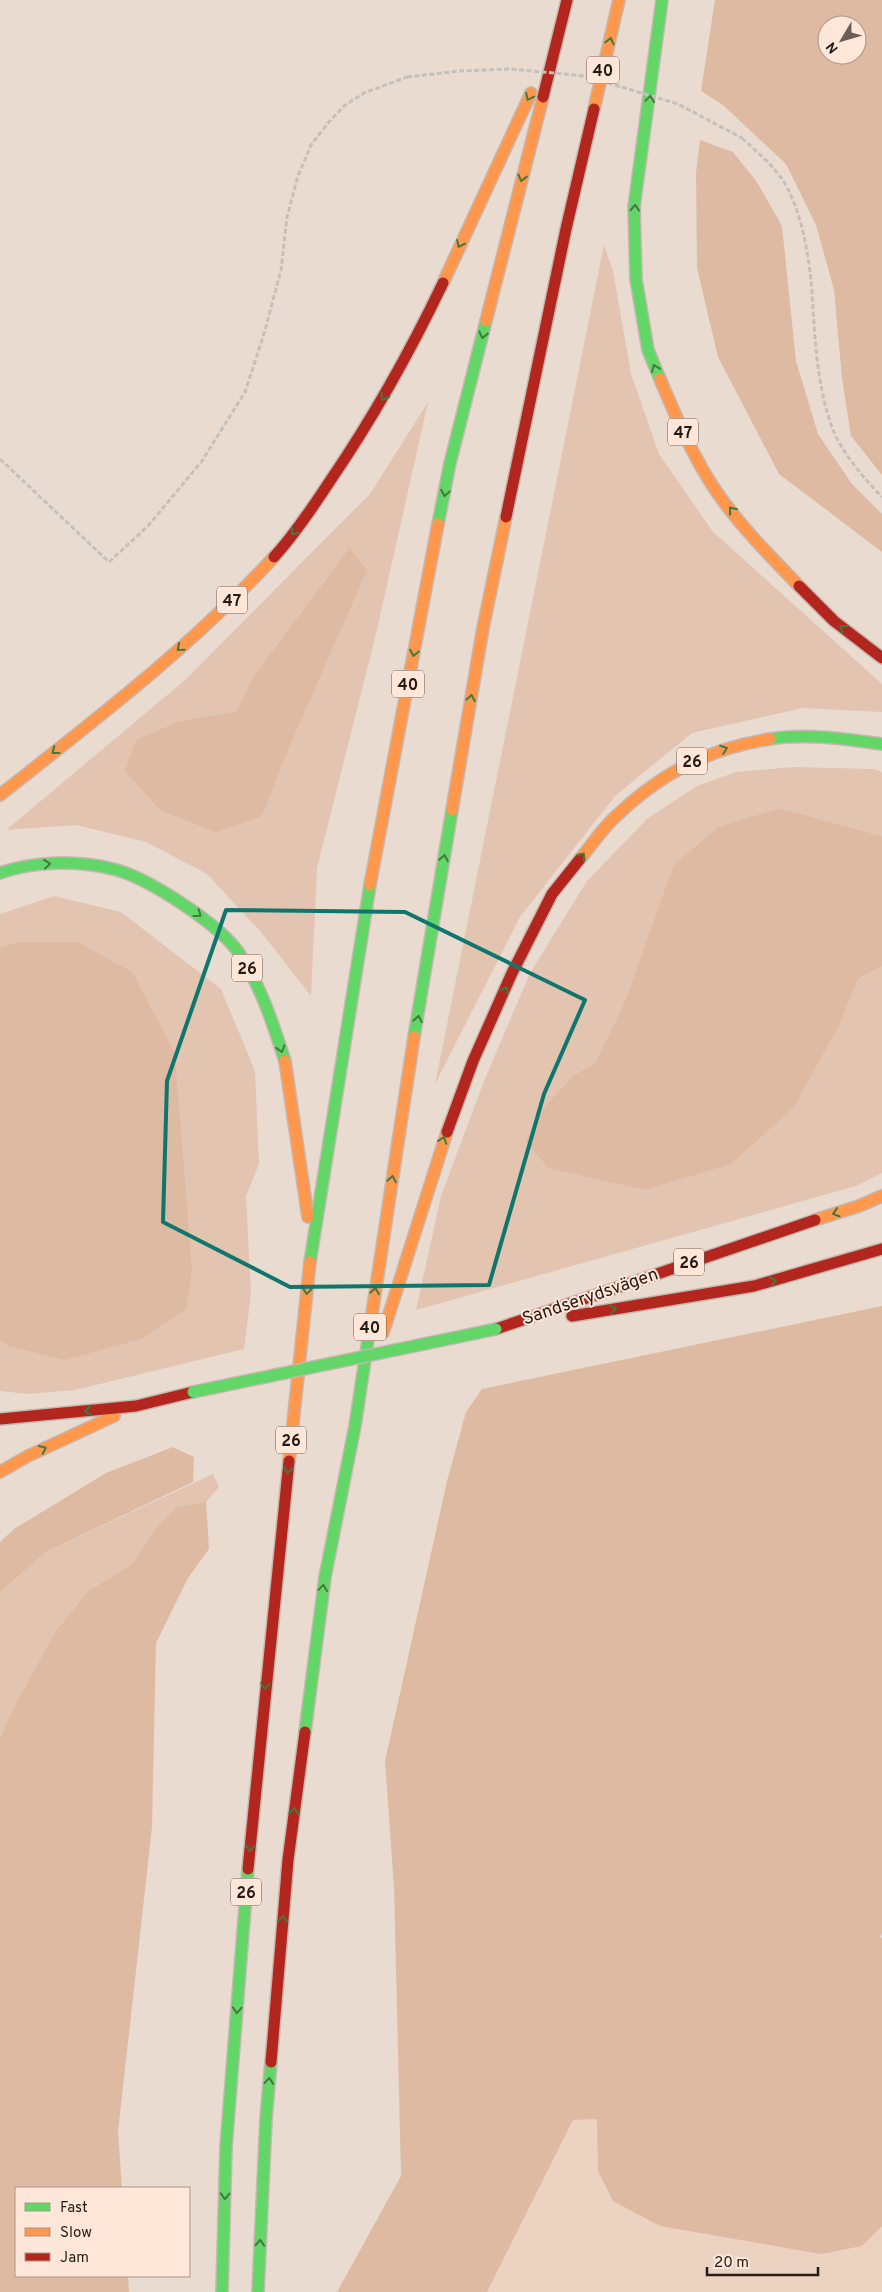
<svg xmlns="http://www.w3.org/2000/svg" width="882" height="2292" viewBox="0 0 882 2292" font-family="Overpass,sans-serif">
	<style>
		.built { fill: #ecd2c1 }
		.green { fill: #e3c4b1; fill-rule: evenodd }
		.forest { fill: #dfbaa2; fill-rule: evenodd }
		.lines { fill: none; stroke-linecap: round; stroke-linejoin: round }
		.fast-casing { stroke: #c4b8b0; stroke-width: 14 }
		.slow-casing { stroke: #c4b8b0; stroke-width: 14 }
		.jam-casing { stroke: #c4b8b0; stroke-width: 14 }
		.path { stroke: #c5c0bc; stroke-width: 3; stroke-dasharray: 5 2.5; stroke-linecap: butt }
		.fast { stroke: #63d668; stroke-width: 11 }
		.slow { stroke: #ff974d; stroke-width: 11 }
		.jam { stroke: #b3261e; stroke-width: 11 }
		.fast-bridge-casing { stroke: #c4b8b0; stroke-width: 14; stroke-linecap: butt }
		.path-bridge { stroke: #c5c0bc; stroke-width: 3; stroke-dasharray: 5 2.5; stroke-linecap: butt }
		.fast-bridge { stroke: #63d668; stroke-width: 11 }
		.oneway { stroke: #44783e }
		.marked { fill: none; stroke: #0f766e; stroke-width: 4; stroke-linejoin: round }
		.labels { text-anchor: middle; stroke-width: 4; stroke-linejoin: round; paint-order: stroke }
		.shield { fill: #fee6d8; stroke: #665850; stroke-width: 1 }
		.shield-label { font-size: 16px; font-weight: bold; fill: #251b15 }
		.street-label { font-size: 18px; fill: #251b15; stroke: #fee6d8 }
	</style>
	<rect width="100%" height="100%" fill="#eadbd0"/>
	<path class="built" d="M882 1942V2292H481L497 2221 608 2066Z"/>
	<g class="green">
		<path d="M604 245 613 271 631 374 659 454 713 532 882 684V712L803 708 692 733 615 796 520 917 435 1084Z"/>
		<path d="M428 402 376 634 317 868 311 996 261 932 207 874 146 842 76 825 6 830 184 681 370 494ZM349 548 291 743 262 815 180 721 237 711 252 678Z"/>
		<path d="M794 767 875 769 882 772V836L780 808 673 866 625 1001 595 1063 574 1075 841 1021 858 979 882 966V1173L856 1186 416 1310 441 1196 484 1081 530 973 587 881 647 819 697 786 736 772Z"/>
		<path d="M54 896 121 912 221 989 255 1071 259 1164 246 1196 251 1294 244 1349 75 1390 28 1394 0 1391V1341L9 1346 181 1145 175 1054 18 942 0 947V914Z"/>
		<path d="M213 1474 219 1487 206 1502 178 1506 156 1528 132 1564 88 1591 55 1632 14 1707 0 1738V1592L46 1552Z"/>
	</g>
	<g class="forest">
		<path d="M715 0H882V475L851 436 842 378 834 290 816 225 786 164 723 105 701 91ZM827 25H857V55H827Z"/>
		<path d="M700 140 733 152 757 182 782 226 796 361 818 434 852 484 882 514V552L779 474 718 357 697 268 696 173Z"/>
		<path d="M349 548 367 570 291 743 262 816 216 832 161 811 125 771 136 740 180 721 237 711 252 678Z"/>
		<path d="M780 808 882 836V966L858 979 841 1021 794 1107 731 1164 645 1190 548 1168 526 1141 539 1113 574 1075 595 1063 625 1001 673 866 717 828Z"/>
		<path d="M18 942H78L132 972 175 1054 192 1270 186 1309 141 1339 65 1360 9 1346 0 1341V947Z"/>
		<path d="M882 1306V1933L880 1937 882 1938V2226L862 2246 821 2254 660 2226 613 2201 598 2171 597 2119 573 2120 487 2292H337L401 2176 394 1887 385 1761 447 1481 466 1412 482 1389Z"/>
		<path d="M173 1447 194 1457 193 1482 46 1552 0 1592V1542L14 1529 106 1473Z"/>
		<path d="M206 1502 209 1549 188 1578 156 1643 152 1827 118 2132 122 2188H16V2276H128L129 2292H0V1738L14 1707 55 1632 88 1591 132 1564 156 1528 178 1506Z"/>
	</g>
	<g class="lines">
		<g class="fast-casing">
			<g id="fast">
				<path d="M660 379 648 350 636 279 634 207 662 0"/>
				<path d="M438 524 450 463 486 321"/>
				<path d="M770 739C807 733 845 739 882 744"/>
				<path d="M0 873C34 861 78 860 113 869 147 877 219 924 239 953 261 986 273 1024 285 1061"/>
				<path d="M414 1037 452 810"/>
				<path d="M310 1262 370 885"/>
				<path d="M305 1732 325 1577 355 1426 370 1327"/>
				<path d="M222 2292 226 2147 248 1869"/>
				<path d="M258 2292 266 2119 271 2062"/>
			</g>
		</g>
		<g class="slow-casing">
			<g id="slow">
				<path d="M594 109 619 0"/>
				<path d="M443 283 531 93"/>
				<path d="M486 321 543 97"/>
				<path d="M660 379C676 417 693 457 716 491 740 526 770 556 799 586"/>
				<path d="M0 795C95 720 191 647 274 557"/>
				<path d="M452 810 483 628 506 517"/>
				<path d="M580 859C591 846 600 832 612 820 658 775 706 749 770 739"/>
				<path d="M370 885 438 524"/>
				<path d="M285 1061 308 1217"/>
				<path d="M815 1220 859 1206 882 1196"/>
				<path d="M370 1327 414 1037"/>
				<path d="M383 1333 447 1132"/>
				<path d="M289 1461 310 1262"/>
				<path d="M0 1472 28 1456 114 1416"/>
			</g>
		</g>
		<g class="jam-casing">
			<g id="jam">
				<path d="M543 97 567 0"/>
				<path d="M506 517 566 229 594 109"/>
				<path d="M274 557C295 534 313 507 330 481 373 418 410 352 443 283"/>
				<path d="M799 586 834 621 882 658"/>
				<path d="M447 1132 473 1061 512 973 552 894 580 859"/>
				<path d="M572 1316 754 1286 882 1249"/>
				<path d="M496 1329 815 1220"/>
				<path d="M0 1419 136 1406 193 1392"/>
				<path d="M248 1869 289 1461"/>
				<path d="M271 2062 288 1860 305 1732"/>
			</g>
		</g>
		<g class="path">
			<path d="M742 138C757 152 773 165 784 182 801 211 807 247 811 280 815 330 815 382 833 430 842 452 865 480 882 497"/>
			<path d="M0 459 109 562 148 526 202 461 245 392 264 334 281 270 287 217 298 176 311 145 328 123 344 106 364 93 407 77"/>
		</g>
		<use href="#fast" class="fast"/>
		<use href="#slow" class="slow"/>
		<use href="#jam" class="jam"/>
		<g class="fast-bridge-casing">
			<path id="fast-bridge" d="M193 1392 496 1329"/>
		</g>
		<path class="path-bridge" d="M407 77 460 71 511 69 585 76 678 104 742 138"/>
		<use href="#fast-bridge" class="fast-bridge"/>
	</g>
	<defs><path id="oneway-chevron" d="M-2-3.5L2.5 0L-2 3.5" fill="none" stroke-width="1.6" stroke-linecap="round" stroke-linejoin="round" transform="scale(1.25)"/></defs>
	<g class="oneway">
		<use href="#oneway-chevron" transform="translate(610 41) rotate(-77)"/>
		<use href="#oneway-chevron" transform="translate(529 97) rotate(115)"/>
		<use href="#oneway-chevron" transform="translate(650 99) rotate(-82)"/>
		<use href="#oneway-chevron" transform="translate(522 178) rotate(104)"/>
		<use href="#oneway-chevron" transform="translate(635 208) rotate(-87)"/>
		<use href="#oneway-chevron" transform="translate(460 244) rotate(115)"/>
		<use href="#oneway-chevron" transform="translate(483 335) rotate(104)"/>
		<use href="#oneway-chevron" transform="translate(655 368) rotate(-112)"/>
		<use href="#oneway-chevron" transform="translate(384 397) rotate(120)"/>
		<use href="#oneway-chevron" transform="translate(445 493) rotate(101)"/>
		<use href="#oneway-chevron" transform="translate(732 510) rotate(-129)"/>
		<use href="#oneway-chevron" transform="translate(294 532) rotate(126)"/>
		<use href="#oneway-chevron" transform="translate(843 628) rotate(-142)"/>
		<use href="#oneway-chevron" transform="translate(180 648) rotate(140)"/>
		<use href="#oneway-chevron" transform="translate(414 653) rotate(101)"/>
		<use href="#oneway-chevron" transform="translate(471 698) rotate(-80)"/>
		<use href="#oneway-chevron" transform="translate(724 749) rotate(-20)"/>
		<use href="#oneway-chevron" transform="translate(55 751) rotate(142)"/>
		<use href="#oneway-chevron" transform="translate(582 856) rotate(-51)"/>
		<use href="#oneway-chevron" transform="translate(444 858) rotate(-80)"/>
		<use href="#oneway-chevron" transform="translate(47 864) rotate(-6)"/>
		<use href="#oneway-chevron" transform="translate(198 914) rotate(36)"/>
		<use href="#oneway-chevron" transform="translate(505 990) rotate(-66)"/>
		<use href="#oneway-chevron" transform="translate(418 1019) rotate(-80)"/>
		<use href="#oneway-chevron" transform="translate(281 1049) rotate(73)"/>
		<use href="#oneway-chevron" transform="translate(443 1140) rotate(-70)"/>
		<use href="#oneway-chevron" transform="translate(392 1179) rotate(-81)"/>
		<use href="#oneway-chevron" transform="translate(836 1213) rotate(163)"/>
		<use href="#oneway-chevron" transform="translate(773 1281) rotate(-13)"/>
		<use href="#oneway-chevron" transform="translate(307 1291) rotate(96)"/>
		<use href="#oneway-chevron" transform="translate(375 1291) rotate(-81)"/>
		<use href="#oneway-chevron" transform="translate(613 1309) rotate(-9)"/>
		<use href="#oneway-chevron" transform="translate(88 1411) rotate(174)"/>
		<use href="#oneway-chevron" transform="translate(43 1449) rotate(-25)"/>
		<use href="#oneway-chevron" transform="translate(288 1470) rotate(96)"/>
		<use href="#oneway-chevron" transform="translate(323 1588) rotate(-82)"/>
		<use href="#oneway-chevron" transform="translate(265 1686) rotate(96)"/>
		<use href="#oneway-chevron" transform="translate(294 1811) rotate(-83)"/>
		<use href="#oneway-chevron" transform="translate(250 1848) rotate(94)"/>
		<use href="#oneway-chevron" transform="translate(283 1919) rotate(-85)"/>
		<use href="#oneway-chevron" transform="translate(237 2010) rotate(94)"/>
		<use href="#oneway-chevron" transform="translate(269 2081) rotate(-85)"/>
		<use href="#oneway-chevron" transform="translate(225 2196) rotate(92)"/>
		<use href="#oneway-chevron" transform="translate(260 2243) rotate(-87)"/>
	</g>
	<path class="marked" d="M226 910 405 912 585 1000 544 1094 489 1285 290 1287 163 1222 167 1081Z"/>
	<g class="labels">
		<g class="shield">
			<rect x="587" y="56.5" width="32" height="27" rx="4"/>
			<rect x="668" y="418.5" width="30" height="27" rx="4"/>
			<rect x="217" y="586.5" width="30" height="27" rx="4"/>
			<rect x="392" y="670.5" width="32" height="27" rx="4"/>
			<rect x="677" y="747.5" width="30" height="27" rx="4"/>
			<rect x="232" y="954.5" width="30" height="27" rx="4"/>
			<rect x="674" y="1248.5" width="30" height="27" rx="4"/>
			<rect x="354" y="1313.5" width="32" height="27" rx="4"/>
			<rect x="276" y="1426.5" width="30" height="27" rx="4"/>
			<rect x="231" y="1878.5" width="30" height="27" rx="4"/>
		</g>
		<g class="shield-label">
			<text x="603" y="76">40</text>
			<text x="683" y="438">47</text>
			<text x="232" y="606">47</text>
			<text x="408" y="690">40</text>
			<text x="692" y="767">26</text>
			<text x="247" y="974">26</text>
			<text x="689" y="1268">26</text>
			<text x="370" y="1333">40</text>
			<text x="291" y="1446">26</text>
			<text x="246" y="1898">26</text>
		</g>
		<g class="street-label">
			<text transform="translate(590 1296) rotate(-19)" y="6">Sandserydsvägen</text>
		</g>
	</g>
	<rect x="15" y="2187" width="175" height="90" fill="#fee6d8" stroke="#a7958a"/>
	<rect x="25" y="2203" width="25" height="8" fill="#63d668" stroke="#a7958a"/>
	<text x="60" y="2212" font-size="15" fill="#251b15">Fast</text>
	<rect x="25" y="2228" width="25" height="8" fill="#ff974d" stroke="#a7958a"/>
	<text x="60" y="2237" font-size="15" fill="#251b15">Slow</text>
	<rect x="25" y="2253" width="25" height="8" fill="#b3261e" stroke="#a7958a"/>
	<text x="60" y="2262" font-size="15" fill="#251b15">Jam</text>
	<g transform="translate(842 40) rotate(232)"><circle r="24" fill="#fee6d8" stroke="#a7958a"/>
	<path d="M0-4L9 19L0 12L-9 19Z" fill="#6a5e56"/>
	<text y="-8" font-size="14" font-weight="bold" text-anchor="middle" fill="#251b15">N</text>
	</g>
	<path d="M707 2267v8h111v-8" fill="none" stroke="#251b15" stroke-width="2.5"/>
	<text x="714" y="2267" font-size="15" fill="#251b15" stroke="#fee6d8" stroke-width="4" paint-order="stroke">20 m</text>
</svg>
